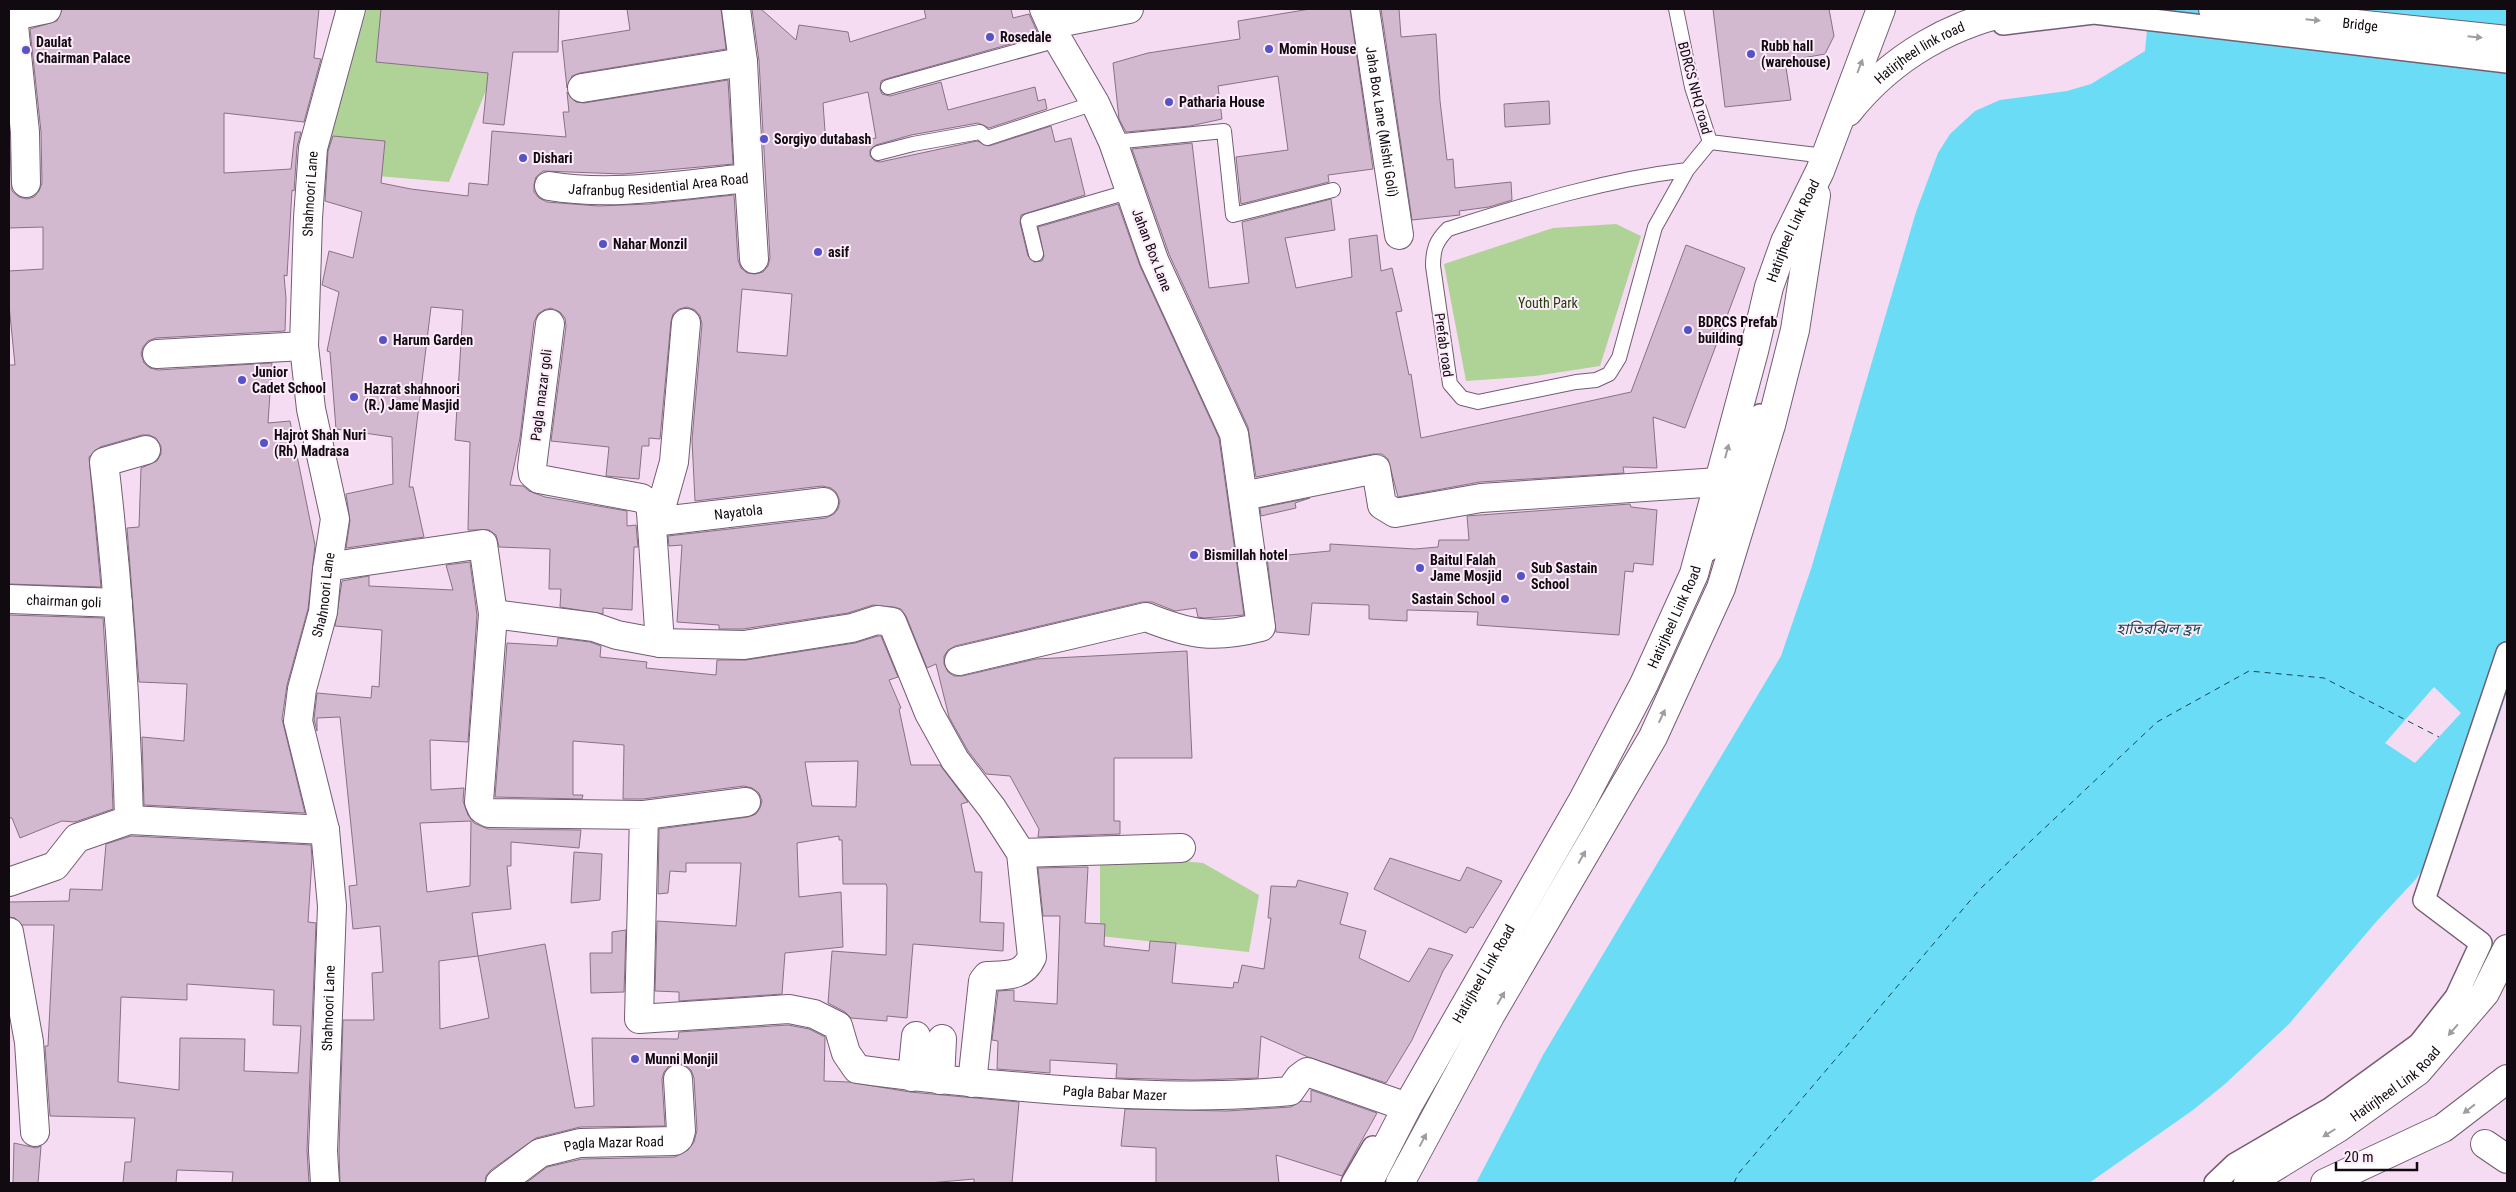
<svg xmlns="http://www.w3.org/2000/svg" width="2516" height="1192" viewBox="0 0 2516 1192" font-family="'Roboto Condensed','Noto Sans Bengali',sans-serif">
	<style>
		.green { fill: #afd296 }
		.water { fill: #6bdcf6 }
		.pier { fill: #f5dcf2 }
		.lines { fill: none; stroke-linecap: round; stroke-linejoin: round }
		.ferry { stroke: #144752; stroke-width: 1; stroke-dasharray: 6 5; stroke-linecap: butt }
		.building { fill: #d2b9cf; stroke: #887185; fill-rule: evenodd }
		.service-casing { stroke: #735d71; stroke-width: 16 }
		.pedestrian-casing { stroke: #735d71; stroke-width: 24 }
		.minor-casing { stroke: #735d71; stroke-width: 30 }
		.tertiary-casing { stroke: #735d71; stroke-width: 30 }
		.secondary-casing { stroke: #735d71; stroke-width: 30 }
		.service { stroke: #fff; stroke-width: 14 }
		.pedestrian { stroke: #fff; stroke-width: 21 }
		.minor { stroke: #fff; stroke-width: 28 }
		.tertiary { stroke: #fff; stroke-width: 28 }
		.secondary { stroke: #fff; stroke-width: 28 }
		.oneway { fill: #a09da0 }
		.poi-dot { fill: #5652ca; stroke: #fcecfa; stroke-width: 2 }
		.labels { text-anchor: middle; stroke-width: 4; stroke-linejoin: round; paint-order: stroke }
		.street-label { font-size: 14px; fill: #120a11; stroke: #fcecfa }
		.poi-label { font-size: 14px; font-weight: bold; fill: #120a11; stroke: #fcecfa; text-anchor: start }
		.park-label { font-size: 14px; fill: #253f0b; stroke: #fcecfa }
		.water-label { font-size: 15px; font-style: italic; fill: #144752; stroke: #fcecfa }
	</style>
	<rect width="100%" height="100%" fill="#f5dcf2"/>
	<g class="green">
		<path d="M367 9H490L491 78 449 182 318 171Z"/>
		<path d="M1616 224 1641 236 1600 366 1535 376 1466 381 1444 264 1553 228Z"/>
		<path d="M1100 853 1203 863 1259 895 1249 952 1100 936Z"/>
	</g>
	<path class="water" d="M2149 9H2507V691L2495 728 2457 818 2416 879 2376 922 2289 1024 2225 1084 2193 1110 2089 1183H1476L1543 1055 1781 656 1811 569 1916 212 1938 153 1950 134 1975 111 2000 100 2067 91 2091 84 2145 51Z"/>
	<path class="pier" d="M2434 687 2461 713 2415 763 2385 743Z"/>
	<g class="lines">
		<path class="ferry" d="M1734 1183 1738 1174 1980 889 2157 722 2249 671 2324 678 2439 737"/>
	</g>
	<g class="building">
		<path d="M62 9H319L314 58 321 59 304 122 224 113V173L291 169 295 132H301L297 147 294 191 292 190 287 276 284 275 286 299 285 331 156 338 148 341 143 347 141 354 144 363 150 368 158 370 272 363 268 423 290 421 315 545 308 609 287 685 282 719 305 813 144 805 142 737 184 741 187 684 139 682 127 528 139 527 141 468 157 461 161 454V446L156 438 149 435H142L100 447 89 457 101 587 9 584V365H15L9 305V271L43 269V227L9 228V127L12 191 19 197 27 199 34 197 39 191 42 183 41 132 30 29 57 21Z"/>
		<path d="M381 9H559L558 52H513L504 125 483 123 488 73 376 62Z"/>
		<path d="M627 9H721L726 49 580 73 572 76 567 88 562 41 630 30Z"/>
		<path d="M752 9H761L796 40 799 25 848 32 850 42 926 18 924 9H1011L1013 18 1029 14 1039 36 886 79 881 81 880 89 882 94 890 96 941 82 948 110 1035 87 1038 101 1045 99 1047 109 989 128 978 123 911 135 876 145 870 150V156L875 161 880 162 977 141 989 146 1051 126 1055 142 1071 138 1085 195 1021 215 1020 223 1028 256 1034 262 1042 261 1044 256 1038 227 1118 204 1140 266 1219 438 1244 615 1204 618 1198 617 1196 608 1175 611 1152 602H1142L955 646 948 650 944 656V664L948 672 954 676H962L1036 659 1187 651 1192 758H1114V821H1120V834L1038 837 1039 829 1010 776 986 774 968 751 949 717 936 664 927 668 906 616 901 609 894 607 873 605 848 613 743 629H719V625L677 622 682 545 669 546 668 536 826 518 834 514 838 509 840 501 836 492 831 488 822 486 695 501 692 440 702 324 700 316 695 310 687 307 679 309 673 314 671 321 660 439 649 438V446H642L639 479 606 476 609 447 551 441 566 326 565 318 560 312 551 308 544 310 538 314 534 322 520 438 510 485 523 486 529 491 545 497 627 511V526L636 525 638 547H634L632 610 603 608V614L560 607 561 589H549L550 549 499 547 496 535 489 530H468L470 442 455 440 463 310 431 307 409 487H413L424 537 346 548 350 521 346 494 393 484 392 437 336 429 330 352 327 351 339 292 322 285 329 251 353 258 362 212 325 201 328 151 333 136 385 141 381 183 411 189 468 196 469 183 488 185 492 131 566 137 563 112H569L567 92 576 102 584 103 728 80 733 164 623 174 543 171 536 177 534 184V192L539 198 547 202 598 206 650 204 734 195 738 260 741 268 747 273 755 274 763 272 768 266 770 258 759 61ZM868 92 876 138 826 145 823 103ZM742 289 792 294 787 356 737 352Z"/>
		<path d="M1310 9H1350L1373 169 1328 175 1329 182 1241 204 1236 157 1288 150 1278 76 1218 86 1222 119 1190 126 1126 132 1119 119 1113 63 1148 53 1240 39 1238 21Z"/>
		<path d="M1381 9H1399L1401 37 1436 34 1440 101 1447 160 1453 159 1455 188 1511 182 1512 200 1489 207 1459 211 1460 215 1412 220Z"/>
		<path d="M1713 9H1829L1834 36 1825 54 1785 61 1791 100 1725 107Z"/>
		<path d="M1549 101 1550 124 1505 127 1504 104Z"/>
		<path d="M1192 143 1209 288 1249 283 1242 222 1331 199 1335 230 1285 238 1296 288 1352 277 1349 239 1377 235 1381 271 1392 268 1402 311 1396 312 1409 375 1411 374 1421 438 1631 392 1686 245 1745 268 1685 428 1653 417 1657 468 1623 467 1624 473 1480 482 1398 497 1388 459 1382 454H1373L1256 477 1248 427 1169 254 1132 149Z"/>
		<path d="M1310 498 1295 503 1296 508 1261 516 1260 508Z"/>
		<path d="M1630 504 1631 507 1657 510 1653 565 1634 563 1633 572 1625 571 1619 635 1477 625 1478 612 1407 610V621L1369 619V605L1312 603 1309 635 1276 632 1267 557 1330 551V544L1415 549 1438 547 1439 540H1469L1467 516Z"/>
		<path d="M470 562 477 615 468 742 430 740 431 790 464 788 463 801 468 815 474 823 488 829 581 830 579 848 511 842V866H507L511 909 472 913 478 956 545 944 575 1108 594 1106 592 1038 678 1039 679 1032 788 1025 809 1029 825 1037 824 1081 849 1082 910 1092 1019 1102 1012 1183H974V1179L929 1183H526L547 1167 582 1159 675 1157 688 1150 694 1142 697 1130 694 1078 691 1070 685 1065 678 1063 669 1066 664 1072 662 1079 665 1126 580 1127 536 1138 491 1170 486 1176 485 1183H340L339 1151 343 1020H374L372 973 383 972 380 926 353 929 349 886 357 885 340 717 317 718V731L314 720 317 693 371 698 372 686 379 687 382 630 335 626 342 581 369 576V586L453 590 446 565ZM471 821 470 886 427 892 420 823ZM478 956 489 1018 440 1029 439 961Z"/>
		<path d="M9 615 103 618 110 731 113 809 75 822 62 821 20 838 12 818H9Z"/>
		<path d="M878 636H881L898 677 889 680 901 708 899 709 911 765H940L968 802 961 804 975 872H982L980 922 1004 923 1003 951 913 944 907 1018 887 1016V1021L851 1018 845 1012 828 1003 832 951 886 955 887 887 886 884H843L842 840H839V836L797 843 799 897 841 892 843 947 785 953 782 994 679 1001V992L655 991 657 921 736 926 741 863H686V872L670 871 668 893 658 894 659 829 748 817 756 814 760 808 762 801 759 793 752 788 744 786 643 799H623L624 745 573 741V795H583L582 799 495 797 507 643 557 646 558 638 590 642 601 646 600 657 647 662 646 668 716 675 717 660H746L855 643ZM858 761 856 807 812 806 805 762Z"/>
		<path d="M131 836 311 845 312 858 308 922 316 923 307 1150 309 1183H232L233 1172 177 1170 176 1183H123L125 1162H131L135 1118 50 1116 45 1046H48L54 925H22L15 918 9 917V902L69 901 70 889 102 890 106 844ZM187 984 274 990 273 1025 301 1026 298 1073 244 1071 245 1039 180 1038 179 1090 118 1082 121 997 187 1000Z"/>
		<path d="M574 852 602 854 600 900 571 903Z"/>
		<path d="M1390 858 1460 881 1467 867 1502 881 1473 928 1470 927 1466 933 1374 889Z"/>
		<path d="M1088 867 1085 923 1105 924 1104 946 1149 951 1150 941 1176 943 1172 983 1233 988 1234 982 1238 983 1242 965 1264 969 1271 918H1268L1271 886 1296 887 1298 880 1348 893 1340 924 1366 931 1359 958 1409 982 1429 948 1453 955 1443 971 1412 1040 1386 1083 1308 1057 1261 1036 1258 1078 1195 1080 1116 1078 1117 1064 1050 1060V1073L997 1069 998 1041 992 1040 998 991 1014 990V1001L1057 1004 1060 916H1043L1038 868Z"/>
		<path d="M626 930 624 992 591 993 590 953H612V932Z"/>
		<path d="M1311 1090 1377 1113 1342 1176 1276 1155 1279 1183H1156V1148L1121 1146 1125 1109 1227 1111 1291 1107 1301 1101 1311 1102Z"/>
		<path d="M14 1143 36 1148 41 1146 38 1183H13Z"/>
	</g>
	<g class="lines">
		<g class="service-casing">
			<g id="service">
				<path d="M1676 9 1692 87 1710 142 1825 156"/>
				<path d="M888 87 1058 40"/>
				<path d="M1113 142 1224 131 1233 215 1333 190"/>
				<path d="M878 153 913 144 980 132 987 138 1095 103"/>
				<path d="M1687 170C1603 180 1528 204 1448 229 1436 241 1433 249 1433 266L1450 384 1462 398 1478 402 1576 382 1596 380 1609 374 1619 358 1655 227 1687 170 1710 142"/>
				<path d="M1036 254 1028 221 1131 191"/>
			</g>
		</g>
		<g class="pedestrian-casing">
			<g id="pedestrian">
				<path d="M2003 24 2094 13 2507 62"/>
				<path d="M1709 550 1731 505 1760 415"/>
				<path d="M1352 1183 1373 1147"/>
				<path d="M2215 1183 2235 1164 2331 1108 2419 1044 2456 997 2481 943 2424 900 2507 653"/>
			</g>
		</g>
		<g class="minor-casing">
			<g id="minor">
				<path id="s1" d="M1365 9 1399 235"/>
				<path d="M13 16 25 132 26 183"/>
				<path d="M1053 24 1129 9"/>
				<path d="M582 88 743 62"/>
				<path d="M749 178 754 259"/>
				<path id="s2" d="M549 186C614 197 683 184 749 178L743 62 736 9"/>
				<path d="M550 324 532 467 533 474 539 479 641 498 650 504 651 512"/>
				<path d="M157 354 304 346"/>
				<path d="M1243 496 1376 469 1382 505 1395 513 1481 498 1719 482"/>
				<path id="s3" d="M653 522 824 502"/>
				<path id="s4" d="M327 570 333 566 483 544 493 614 479 802 482 809 489 813 644 815 639 1019 789 1009 814 1014 838 1026 846 1053 857 1069C917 1078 976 1083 1035 1088 1121 1095 1205 1099 1290 1091L1299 1078 1307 1072 1407 1107"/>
				<path id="s5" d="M9 599 118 603"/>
				<path d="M493 614 594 627 617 635 660 643 744 645 852 628 877 620 892 622 929 713 955 760 992 808 1021 853 1032 957C1023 977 1007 975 987 976L983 981 972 1083"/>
				<path d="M660 643 651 512 663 501 674 462 686 323"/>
				<path d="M959 661 1146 617C1191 635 1214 639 1261 627L1234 434 1154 260 1113 142 1095 103 1058 40 1044 9"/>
				<path d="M644 815 746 802"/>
				<path d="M129 820C126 700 118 581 104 462L146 450"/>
				<path d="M1021 853 1181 848"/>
				<path d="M9 882 55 866 77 838 129 820 325 830"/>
				<path d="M9 932 29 1042 35 1132"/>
				<path d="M912 1077 916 1036"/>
				<path d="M940 1080 942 1039"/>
				<path d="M2485 1144 2507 1159"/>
				<path id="s6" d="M325 1183 323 1151 332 906 325 830 298 721 302 689 323 612 327 570 335 519 311 409 304 346 308 218 313 148 351 9"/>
				<path id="s7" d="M500 1183 540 1153 580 1143 675 1141 679 1138 681 1131 678 1079"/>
			</g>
		</g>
		<g class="tertiary-casing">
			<path id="tertiary" d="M9 17 47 9"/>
		</g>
		<g class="secondary-casing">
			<g id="secondary">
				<path id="s8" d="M2213 9 2507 40"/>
				<path id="s9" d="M1848 112C1891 57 1954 21 2023 9"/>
				<path id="s10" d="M1368 1183 1407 1107 1583 800 1644 684 1694 574 1754 351 1769 287 1785 242 1820 171 1881 9"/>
				<path d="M1400 1183 1490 1016 1653 737 1721 588 1771 425 1795 330 1816 195"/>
				<path id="s11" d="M2248 1183 2338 1128 2418 1071 2485 993 2507 949"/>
				<path d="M2325 1183 2443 1128 2507 1079"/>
			</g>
		</g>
		<use href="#service" class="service"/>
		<use href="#pedestrian" class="pedestrian"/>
		<use href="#minor" class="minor"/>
		<use href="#tertiary" class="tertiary"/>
		<use href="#secondary" class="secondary"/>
	</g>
	<defs><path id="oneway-solid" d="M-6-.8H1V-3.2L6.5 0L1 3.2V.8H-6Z" transform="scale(1.25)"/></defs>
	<g class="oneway">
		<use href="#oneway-solid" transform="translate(2313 20) rotate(6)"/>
		<use href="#oneway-solid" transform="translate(2475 37) rotate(6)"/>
		<use href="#oneway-solid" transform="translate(1860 66) rotate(-69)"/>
		<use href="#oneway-solid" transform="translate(1727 451) rotate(-75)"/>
		<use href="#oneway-solid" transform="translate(1662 716) rotate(-65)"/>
		<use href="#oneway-solid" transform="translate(1582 857) rotate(-61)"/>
		<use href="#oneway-solid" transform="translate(1501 998) rotate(-60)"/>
		<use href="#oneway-solid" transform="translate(2453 1030) rotate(131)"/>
		<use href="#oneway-solid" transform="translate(2469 1109) rotate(142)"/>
		<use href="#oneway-solid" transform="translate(2329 1133) rotate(148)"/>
		<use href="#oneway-solid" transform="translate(1423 1140) rotate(-62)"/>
	</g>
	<g class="poi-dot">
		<circle cx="990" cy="37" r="5"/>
		<circle cx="1269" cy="49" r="5"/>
		<circle cx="26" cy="50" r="5"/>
		<circle cx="1751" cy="54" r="5"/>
		<circle cx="1169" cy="102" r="5"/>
		<circle cx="764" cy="139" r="5"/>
		<circle cx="523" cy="158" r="5"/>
		<circle cx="603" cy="244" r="5"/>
		<circle cx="818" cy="252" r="5"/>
		<circle cx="1688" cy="330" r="5"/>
		<circle cx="383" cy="340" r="5"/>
		<circle cx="242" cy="380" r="5"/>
		<circle cx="354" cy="397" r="5"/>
		<circle cx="264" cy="443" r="5"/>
		<circle cx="1194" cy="555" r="5"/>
		<circle cx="1420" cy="568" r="5"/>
		<circle cx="1521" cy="576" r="5"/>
		<circle cx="1505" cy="599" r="5"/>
		<circle cx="635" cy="1059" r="5"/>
	</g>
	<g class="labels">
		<g class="street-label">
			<text dy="5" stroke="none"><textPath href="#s8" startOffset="148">Bridge</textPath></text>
			<text dy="5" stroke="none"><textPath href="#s9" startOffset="94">Hatirjheel link road</textPath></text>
			<text transform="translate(1695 88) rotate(75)" y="5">BDRCS NHQ road</text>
			<text dy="5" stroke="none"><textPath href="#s1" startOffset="114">Jaha Box Lane (Mishti Goli)</textPath></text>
			<text dy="5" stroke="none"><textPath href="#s2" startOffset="110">Jafranbug Residential Area Road</textPath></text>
			<text dy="5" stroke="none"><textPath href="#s6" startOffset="1000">Shahnoori Lane</textPath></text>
			<text dy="5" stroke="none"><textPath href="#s10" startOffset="1049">Hatirjheel Link Road</textPath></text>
			<text transform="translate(1152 250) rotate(69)" y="5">Jahan Box Lane</text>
			<text transform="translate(1444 345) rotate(82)" y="5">Prefab road</text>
			<text transform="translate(541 395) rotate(-83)" y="5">Pagla mazar goli</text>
			<text dy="5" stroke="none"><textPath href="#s3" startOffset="86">Nayatola</textPath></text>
			<text dy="5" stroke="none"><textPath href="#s6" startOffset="595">Shahnoori Lane</textPath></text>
			<text dy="5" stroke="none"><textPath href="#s5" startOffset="55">chairman goli</textPath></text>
			<text dy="5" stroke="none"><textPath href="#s10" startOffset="644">Hatirjheel Link Road</textPath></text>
			<text dy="5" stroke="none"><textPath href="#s10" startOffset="239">Hatirjheel Link Road</textPath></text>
			<text dy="5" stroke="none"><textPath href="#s6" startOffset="175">Shahnoori Lane</textPath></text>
			<text dy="5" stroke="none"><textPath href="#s11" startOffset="178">Hatirjheel Link Road</textPath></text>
			<text dy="5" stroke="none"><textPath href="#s4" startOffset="1302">Pagla Babar Mazer</textPath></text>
			<text dy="5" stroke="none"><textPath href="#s7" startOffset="125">Pagla Mazar Road</textPath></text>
		</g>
		<g class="poi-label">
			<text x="1000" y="42">Rosedale</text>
			<text x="36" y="47">Daulat<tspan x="36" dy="16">Chairman Palace</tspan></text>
			<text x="1761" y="51">Rubb hall<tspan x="1761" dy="16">(warehouse)</tspan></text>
			<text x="1279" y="54">Momin House</text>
			<text x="1179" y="107">Patharia House</text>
			<text x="774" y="144">Sorgiyo dutabash</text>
			<text x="533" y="163">Dishari</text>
			<text x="613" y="249">Nahar Monzil</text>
			<text x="828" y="257">asif</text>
			<text x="1698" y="327">BDRCS Prefab<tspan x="1698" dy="16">building</tspan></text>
			<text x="393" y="345">Harum Garden</text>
			<text x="252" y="377">Junior<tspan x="252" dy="16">Cadet School</tspan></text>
			<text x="364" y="394">Hazrat shahnoori<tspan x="364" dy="16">(R.) Jame Masjid</tspan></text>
			<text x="274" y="440">Hajrot Shah Nuri<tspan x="274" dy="16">(Rh) Madrasa</tspan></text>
			<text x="1204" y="560">Bismillah hotel</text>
			<text x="1430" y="565">Baitul Falah<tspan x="1430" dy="16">Jame Mosjid</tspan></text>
			<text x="1531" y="573">Sub Sastain<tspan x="1531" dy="16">School</tspan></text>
			<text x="1495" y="604" text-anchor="end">Sastain School</text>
			<text x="645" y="1064">Munni Monjil</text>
		</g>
		<g class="park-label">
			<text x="1548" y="308">Youth Park</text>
		</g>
		<g class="water-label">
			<text x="2158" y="634">হাতিরঝিল হ্রদ</text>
		</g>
	</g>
	<rect width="2516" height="1192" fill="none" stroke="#120a11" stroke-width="20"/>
	<path d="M2336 1162v8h81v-8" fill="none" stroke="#120a11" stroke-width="2.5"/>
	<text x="2344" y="1162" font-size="15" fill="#120a11" stroke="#fcecfa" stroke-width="4" paint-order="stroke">20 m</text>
</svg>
